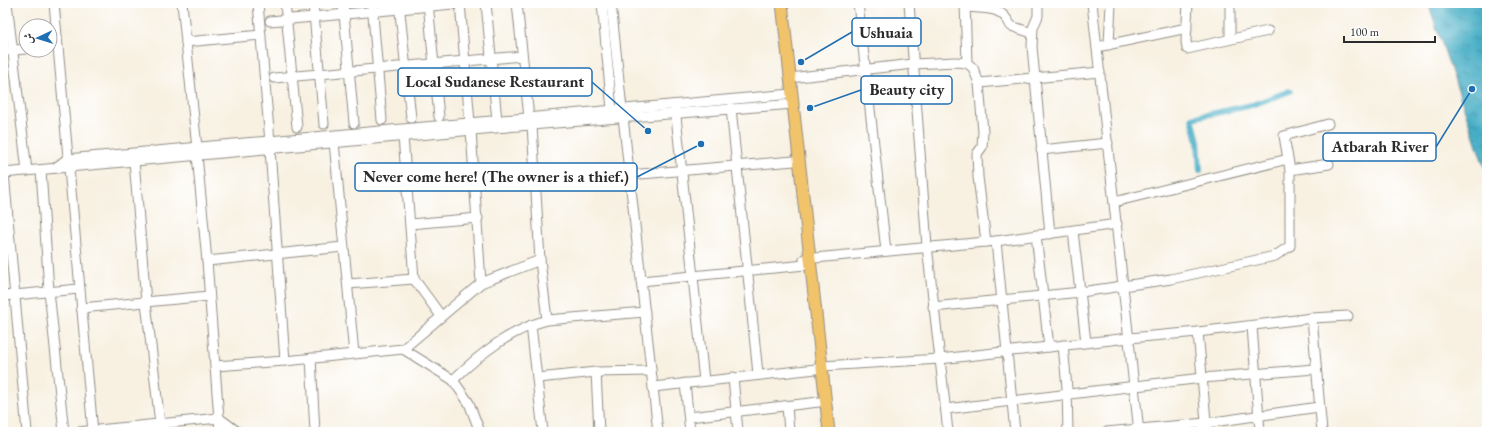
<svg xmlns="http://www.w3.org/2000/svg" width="1490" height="435" viewBox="0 0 1490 435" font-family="'EB Garamond',Amiri,serif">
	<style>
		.water { fill: url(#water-ripples); stroke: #386c78 }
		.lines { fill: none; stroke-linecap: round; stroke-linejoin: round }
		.canal { stroke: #45adc5; stroke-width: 6 }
		.minor-casing { stroke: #928e86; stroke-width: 11 }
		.major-casing { stroke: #928e86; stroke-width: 13 }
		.minor { stroke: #fff; stroke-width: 9 }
		.major { stroke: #f1c36a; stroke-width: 11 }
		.leader { fill: none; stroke: #1f6fb2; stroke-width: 1.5 }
		.callout-dot { fill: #1f6fb2; stroke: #fff; stroke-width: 1.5 }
		.callout { fill: #fff; stroke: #1f6fb2; stroke-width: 1.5 }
		.callout-label { font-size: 16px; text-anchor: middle; font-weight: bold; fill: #2b2b2b }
	</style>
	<defs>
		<pattern id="water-ripples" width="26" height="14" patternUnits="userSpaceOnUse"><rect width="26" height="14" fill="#45adc5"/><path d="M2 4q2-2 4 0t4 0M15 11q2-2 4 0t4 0" fill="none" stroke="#3a8da0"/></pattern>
	</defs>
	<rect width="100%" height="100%" fill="#fff"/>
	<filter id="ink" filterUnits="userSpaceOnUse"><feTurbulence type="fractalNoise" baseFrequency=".025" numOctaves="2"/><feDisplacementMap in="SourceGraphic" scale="8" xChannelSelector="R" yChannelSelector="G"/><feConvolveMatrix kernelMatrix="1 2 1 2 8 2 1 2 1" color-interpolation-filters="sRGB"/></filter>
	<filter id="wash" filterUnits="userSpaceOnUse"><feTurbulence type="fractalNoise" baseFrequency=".012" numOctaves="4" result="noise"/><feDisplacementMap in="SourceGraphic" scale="16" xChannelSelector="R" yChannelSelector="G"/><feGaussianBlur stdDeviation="0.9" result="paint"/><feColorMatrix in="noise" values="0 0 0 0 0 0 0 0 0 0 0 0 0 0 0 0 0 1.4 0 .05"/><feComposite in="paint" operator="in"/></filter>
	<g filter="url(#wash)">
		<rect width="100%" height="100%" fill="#f8f1e2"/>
		<path class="water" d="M1428 3H1487V175Z"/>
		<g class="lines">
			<path class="canal" d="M1200 170 1198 141 1192 118 1252 105 1290 91"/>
		</g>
	</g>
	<g filter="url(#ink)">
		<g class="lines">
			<g class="minor-casing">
				<g id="minor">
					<path d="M7 3 27 171"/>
					<path d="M54 3 93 432"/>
					<path d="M182 3 197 148"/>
					<path d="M258 3 270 142"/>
					<path d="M285 3 297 127"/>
					<path d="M313 3 324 124"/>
					<path d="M343 3 354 123"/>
					<path d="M372 3 382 120"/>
					<path d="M399 3 411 118"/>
					<path d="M428 3 439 117"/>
					<path d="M460 3 470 123"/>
					<path d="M486 3 497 121"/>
					<path d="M517 3 529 118"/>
					<path d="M602 3 612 110"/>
					<path d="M611 3 622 109"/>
					<path d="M858 3 886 251"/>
					<path d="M965 3 967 63"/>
					<path d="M1038 3V16L1033 28 1032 47 1050 234"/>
					<path d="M1092 3 1139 432"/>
					<path d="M1188 3 1186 41 1187 49 1268 31"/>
					<path d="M1230 3V39"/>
					<path d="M965 7C986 9 1001 5 1011 26L1032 33"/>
					<path d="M270 21 464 3"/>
					<path d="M186 42 261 35"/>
					<path d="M1109 45 1111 3"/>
					<path d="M1097 47 1187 28"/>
					<path d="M3 51 26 49"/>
					<path d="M274 78 522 56"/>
					<path d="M790 78 913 64 955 62 967 63 973 68 979 83 983 132 982 147 977 154 978 177 986 242"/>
					<path d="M979 83 1100 72"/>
					<path d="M675 107 704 381"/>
					<path d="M731 108 758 374"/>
					<path d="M623 117 658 432"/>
					<path d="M532 125 540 260 547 320"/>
					<path d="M471 130 481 283"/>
					<path d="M403 136 414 279 441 316"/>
					<path d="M334 142 354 354"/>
					<path d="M270 149 285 361"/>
					<path d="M1041 150 1108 143"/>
					<path d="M197 155 207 261 220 432"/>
					<path d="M134 161 146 302 160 424"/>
					<path d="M55 168 67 159 792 94"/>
					<path d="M41 170 49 291 64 432"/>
					<path d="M1290 170 1329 164"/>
					<path d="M3 173 495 128 793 104"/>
					<path d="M4 173 27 432"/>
					<path d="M629 175 794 161"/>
					<path d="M1114 202 1288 159"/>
					<path d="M410 224 478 218"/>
					<path d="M1073 231 1086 342"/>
					<path d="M1036 235 1049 347"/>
					<path d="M996 241 1015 432"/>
					<path d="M804 259 996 241 1117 224"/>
					<path d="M207 261 343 247"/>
					<path d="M641 281 805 265"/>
					<path d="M348 284 414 279"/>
					<path d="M3 296 79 289"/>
					<path d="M933 307 1081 292 1171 279 1275 256 1290 246V170L1284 136 1328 124"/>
					<path d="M81 308 209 296"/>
					<path d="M1312 318 1322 432"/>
					<path d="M531 325 543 432"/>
					<path d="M1252 326 1260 432"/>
					<path d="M1198 332 1207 432"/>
					<path d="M1063 345 1067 388 1068 432"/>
					<path d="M403 349 481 283 540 260"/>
					<path d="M311 358 315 432"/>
					<path d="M215 366 285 361 403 349 453 380 469 403 480 432"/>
					<path d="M822 366 940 359 927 246 909 3"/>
					<path d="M596 372 599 432"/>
					<path d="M733 377 738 432"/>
					<path d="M538 378 596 372 651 371"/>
					<path d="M453 380C480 354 510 330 547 320L645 312"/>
					<path d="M685 383 690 432"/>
					<path d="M653 387 816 369"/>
					<path d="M787 406 789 432"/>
					<path d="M946 409 1202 378 1315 369"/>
					<path d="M689 417 819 402"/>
					<path d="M78 432 219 418 238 432"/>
					<path d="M948 432 940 359 1129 338 1198 332 1312 318 1348 316"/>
					<path d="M1106 432 1206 423 1319 407"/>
				</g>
			</g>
			<g class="major-casing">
				<path id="major" d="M782 3 829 432"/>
			</g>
			<use href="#minor" class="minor"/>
			<use href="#major" class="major"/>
		</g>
	</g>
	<path class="leader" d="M801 62L852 32M648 131L592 82M810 108L861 90M1472 89L1436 147M701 144L637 177"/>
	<g class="callout-dot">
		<circle cx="801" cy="62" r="4"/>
		<circle cx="648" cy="131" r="4"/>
		<circle cx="810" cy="108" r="4"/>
		<circle cx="1472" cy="89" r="4"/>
		<circle cx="701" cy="144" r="4"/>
	</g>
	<g class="callout">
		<rect x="852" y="18" width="69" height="28" rx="4"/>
		<rect x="398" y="68" width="194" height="28" rx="4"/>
		<rect x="861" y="76" width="91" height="28" rx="4"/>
		<rect x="1323" y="133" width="113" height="28" rx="4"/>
		<rect x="355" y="163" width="282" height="28" rx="4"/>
	</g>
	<g class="callout-label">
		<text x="886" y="38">Ushuaia</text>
		<text x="495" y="87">Local Sudanese Restaurant</text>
		<text x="907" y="95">Beauty city</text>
		<text x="1380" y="152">Atbarah River</text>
		<text x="496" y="182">Never come here! (The owner is a thief.)</text>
	</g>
	<rect width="1490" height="435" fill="none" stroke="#fff" stroke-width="16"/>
	<g transform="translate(38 38) rotate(266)"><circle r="19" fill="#ffffff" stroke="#aaaaaa"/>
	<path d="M0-3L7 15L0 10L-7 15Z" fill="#1f6fb2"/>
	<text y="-6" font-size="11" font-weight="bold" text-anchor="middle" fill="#2b2b2b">ش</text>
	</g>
	<path d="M1344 36v6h91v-6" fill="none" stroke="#2b2b2b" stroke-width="2"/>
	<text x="1350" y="36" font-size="12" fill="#2b2b2b" stroke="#ffffff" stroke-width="3" paint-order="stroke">100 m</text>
</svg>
